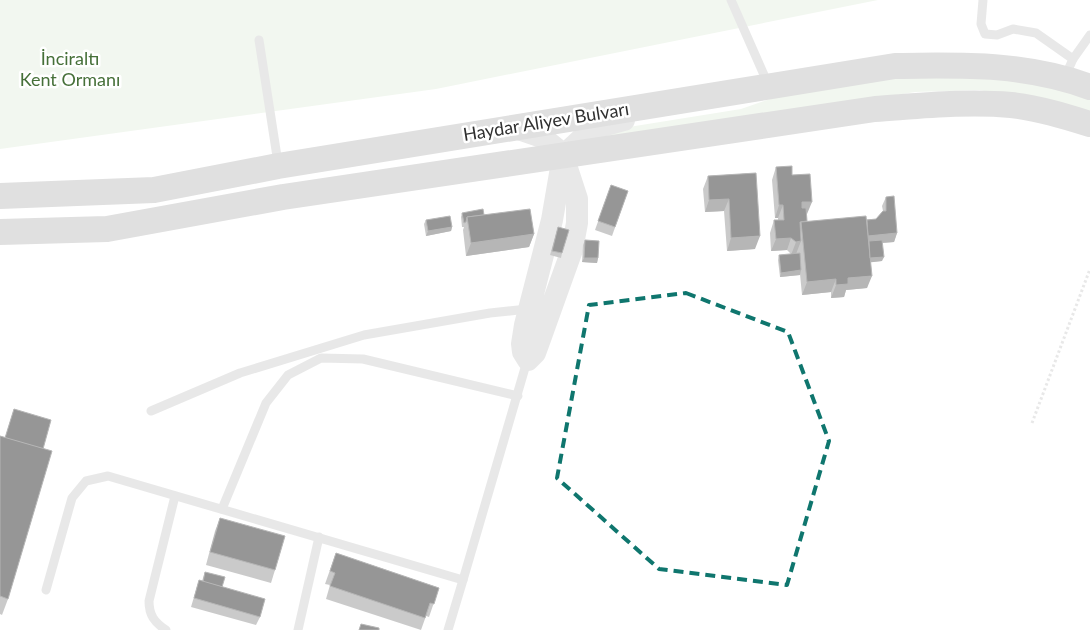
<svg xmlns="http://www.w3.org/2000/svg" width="1090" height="630" viewBox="0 0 1090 630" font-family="Lato,sans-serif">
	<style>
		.green { fill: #e2eedd }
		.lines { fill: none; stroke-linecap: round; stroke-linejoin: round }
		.path { stroke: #cdcdcd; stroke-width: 3; stroke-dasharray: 2.5 2.5; stroke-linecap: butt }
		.service { stroke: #cdcdcd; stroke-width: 9 }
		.tertiary { stroke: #cdcdcd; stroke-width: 22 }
		.secondary { stroke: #bababa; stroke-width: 26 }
		.wall { fill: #8b8b8b }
		.shaded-wall { fill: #5d5d5d }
		.building { fill: #171717; stroke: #5d5d5d }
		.marked { fill: none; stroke: #0f766e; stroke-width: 4; stroke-dasharray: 10 6; stroke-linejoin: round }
		.labels { text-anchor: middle; stroke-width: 5; stroke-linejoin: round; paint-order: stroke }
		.park-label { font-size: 18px; fill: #467039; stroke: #fff }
		.street-label { font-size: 18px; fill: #303030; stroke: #fff }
	</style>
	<rect width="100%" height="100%" fill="#fff"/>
	<g class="green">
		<path d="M0 0H878L436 89 0 149Z"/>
		<path d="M977 75 1061 88 1090 97V114L1060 105 979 90 915 92 593 144 604 131 741 109 784 94 899 77Z"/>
	</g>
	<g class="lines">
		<path class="path" d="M1032 423 1090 269"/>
		<g class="service">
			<path d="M731 0 768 84"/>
			<path d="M983 0 981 24 985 34 997 35 1013 29 1036 33 1073 59 1065 77"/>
			<path d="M259 40 278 163"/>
			<path d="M1073 59 1090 35"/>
			<path d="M151 411 240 373 364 335 490 313 528 309"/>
			<path d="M222 509 266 403 288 375 321 358 363 359 518 396"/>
			<path d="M46 590 72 498 86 481 108 476 463 580 527 361"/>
			<path d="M166 630C154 622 149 615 149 601L175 496"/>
			<path d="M298 630 319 537"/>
			<path d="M448 630 463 580"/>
		</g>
		<path class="tertiary" d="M513 127 542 137 558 150 563 156 577 199V223L572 250 539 342 535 353 528 360 523 352 522 344 525 325 552 220 563 156 592 129 624 120"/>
		<g class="secondary">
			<path d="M0 196 154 190 278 166 895 66C962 65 1026 63 1090 87"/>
			<path d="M0 232 107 229 283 197 875 109C920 106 966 101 1011 105 1038 108 1064 116 1090 124"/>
		</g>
	</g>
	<g class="wall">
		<path d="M776 167 792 175 807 214V222L876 219 883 211 882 206 886 197 897 233 894 242 882 243V261L871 262 867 288 846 290 844 297 831 298V292L802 295 800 274V275L780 277 778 260 779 255 791 254 787 250 771 251 770 233 774 220H778V218H775L772 180Z"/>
		<path d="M756 173 755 249 727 251 724 211 705 212 703 189 708 176Z"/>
		<path d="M611 185 628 191 612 236 595 230Z"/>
		<path d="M462 213 484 215 534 234 529 247 466 256 463 230 464 227H462L461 217Z"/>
		<path d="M426 220 452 227 451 231 426 236 424 224Z"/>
		<path d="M558 227 562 253 561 258 550 255Z"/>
		<path d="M585 240 598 258 597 263 582 262 583 245Z"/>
		<path d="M14 409 43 449 8 599 2 615 0 614V436L5 438Z"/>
		<path d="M220 518 275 570 271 583 206 565 215 531Z"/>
		<path d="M336 553 439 588 429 617 426 616 421 630 326 599 330 585 325 584Z"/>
		<path d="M205 572 222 587 260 617 256 625 191 607 199 580 202 581Z"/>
	</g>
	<g class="shaded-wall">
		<path d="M729 199 724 211 705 212 709 200Z"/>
		<path d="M802 202H812L807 214 797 215Z"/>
		<path d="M779 205H783L778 218H775Z"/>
		<path d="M452 227 451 231 426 236 428 231Z"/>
		<path d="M897 233 894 242 866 244 867 236Z"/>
		<path d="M534 234 529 247 466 256 471 243Z"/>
		<path d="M760 236 755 249 727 251 731 238Z"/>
		<path d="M791 238 787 250 771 251 776 239Z"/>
		<path d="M801 241 796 254 791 255 796 242Z"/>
		<path d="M884 257 882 261 865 263 867 258Z"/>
		<path d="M584 258H598L597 263 582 262Z"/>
		<path d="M801 270 800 275 780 277 781 273Z"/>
		<path d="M872 276 867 288 846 290 844 297 831 298 836 285 848 278Z"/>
		<path d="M836 279 831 292 802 295 807 282Z"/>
	</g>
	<g class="building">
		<path d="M792 166V175L810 174 812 202H802V208H806L807 221 800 222 801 241 796 242 791 238 776 239 774 220H784L783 205H779L776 167Z"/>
		<path d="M756 173 760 236 731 238 729 199 709 200 708 176Z"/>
		<path d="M611 185 628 191 615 227 598 221Z"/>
		<path d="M894 196 897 233 868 236 867 220 876 219 883 211H886V197Z"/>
		<path d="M483 209 484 215 467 217 466 222 464 223 462 213Z"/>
		<path d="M530 209 534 234 471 243 467 217Z"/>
		<path d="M450 216 452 227 428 231 426 220Z"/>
		<path d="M866 216 872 276 848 278V284L836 285V279L807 282 801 222Z"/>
		<path d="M558 227 569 230 562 253 552 251Z"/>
		<path d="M585 240 599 241 598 258H584Z"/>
		<path d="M882 240 884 257 870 258 869 241Z"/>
		<path d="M800 253 801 270 781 273 779 255Z"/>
		<path d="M14 409 51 420 43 449 5 438Z"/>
		<path d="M0 436 52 451 8 599 0 596Z"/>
		<path d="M220 518 285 536 275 570 210 552Z"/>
		<path d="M336 553 439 588 434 604 430 603 425 618 330 586 335 573 330 571Z"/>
		<path d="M205 572 225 577 222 587 203 582Z"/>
		<path d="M199 580 265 599 260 617 194 598Z"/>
		<path d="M361 624 379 628V630H359Z"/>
	</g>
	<path d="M0 0H1090V630H0ZM686 293 788 332 829 441 787 585 659 569 557 478 589 305Z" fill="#fff" fill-opacity=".55" fill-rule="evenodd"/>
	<path class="marked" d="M686 293 788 332 829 441 787 585 659 569 557 478 589 305Z"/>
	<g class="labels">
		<g class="park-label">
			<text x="70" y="65">İnciraltı<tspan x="70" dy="21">Kent Ormanı</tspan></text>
		</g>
		<g class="street-label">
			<text transform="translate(546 122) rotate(-9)" y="6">Haydar Aliyev Bulvarı</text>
		</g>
	</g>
</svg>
